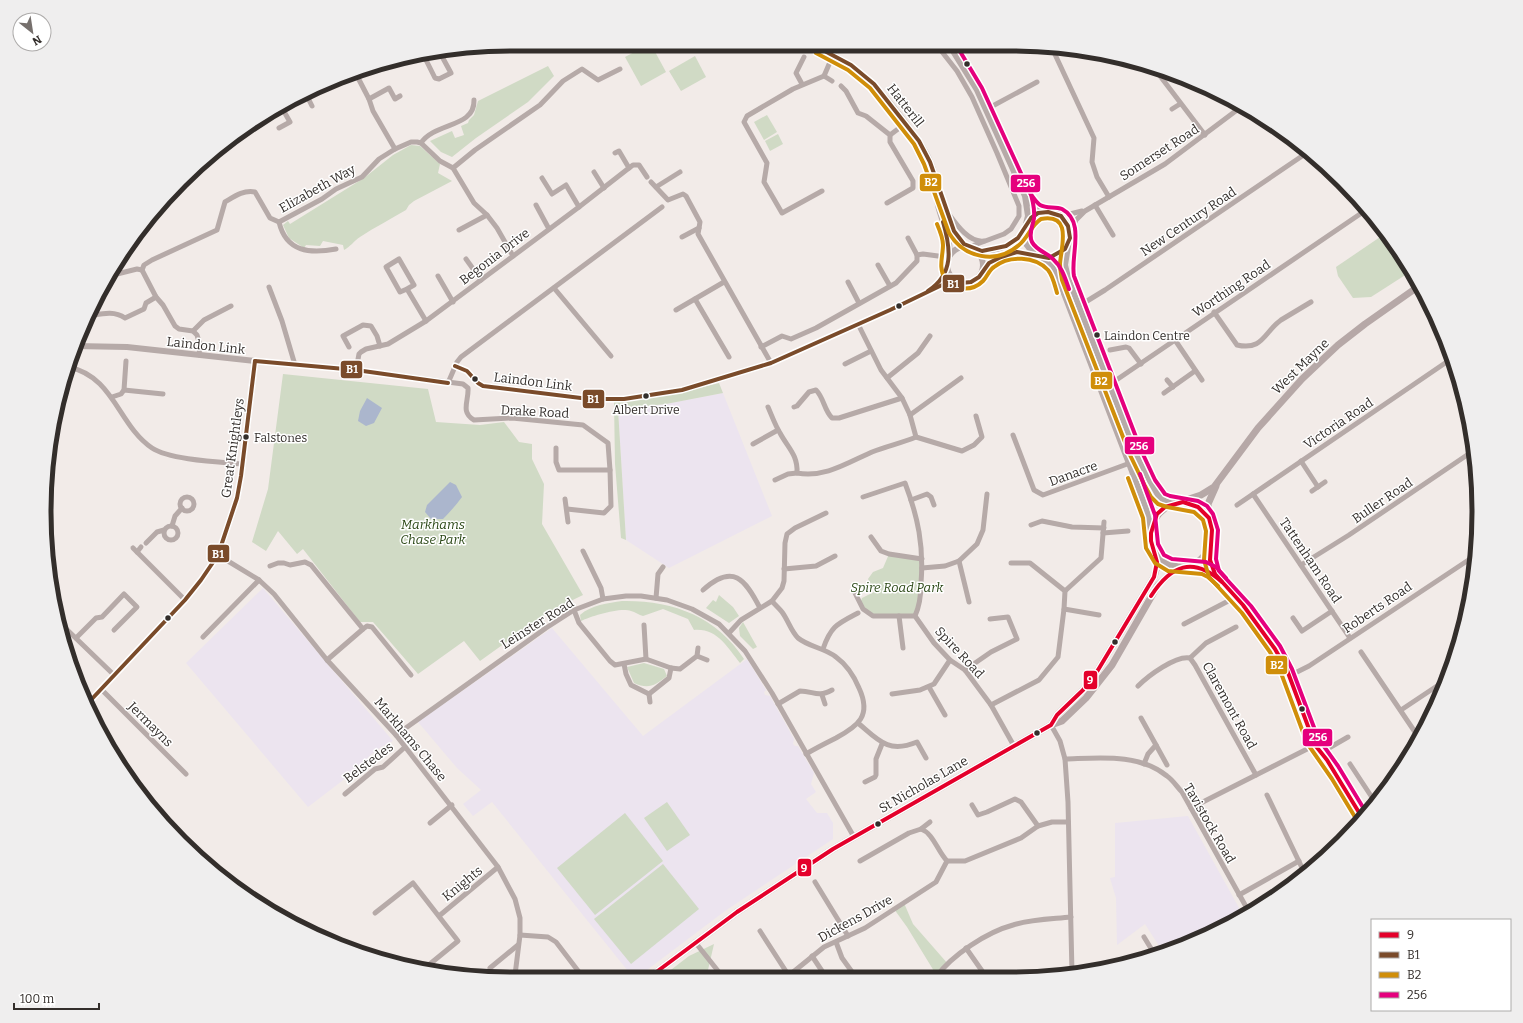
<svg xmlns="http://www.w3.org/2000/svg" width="1523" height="1023" viewBox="0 0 1523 1023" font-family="Bitter,serif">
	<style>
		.education { fill: #ece4ef }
		.green { fill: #d0dac5 }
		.water { fill: #abb6cd }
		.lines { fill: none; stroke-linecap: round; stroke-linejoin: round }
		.minor { stroke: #b6aaa8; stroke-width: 5 }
		.tertiary { stroke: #b6aaa8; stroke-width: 6 }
		.secondary { stroke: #b6a8a7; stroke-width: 7 }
		.bus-1-casing { stroke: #fff; stroke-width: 7 }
		.bus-2-casing { stroke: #fff; stroke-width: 7 }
		.bus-3-casing { stroke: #fff; stroke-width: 7 }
		.bus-4-casing { stroke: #fff; stroke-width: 7 }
		.bus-1 { stroke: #e4002b; stroke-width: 4 }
		.bus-2 { stroke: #7a4b2a; stroke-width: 4 }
		.bus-3 { stroke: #d08e09; stroke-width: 4 }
		.bus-4 { stroke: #e5007d; stroke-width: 4 }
		.bus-dot { fill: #332e2b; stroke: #fff; stroke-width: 1.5 }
		.labels { text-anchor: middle; stroke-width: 3; stroke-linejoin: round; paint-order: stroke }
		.bus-label { font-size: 12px; fill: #332e2b; stroke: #fff; text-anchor: start }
		.street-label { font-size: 13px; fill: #332e2b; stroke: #fff }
		.park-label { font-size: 13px; font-style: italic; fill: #2b4816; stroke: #fff }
		.rim { fill: none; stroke: #332e2b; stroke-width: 5 }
		.line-badge { stroke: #fff; stroke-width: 1.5 }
		.badge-label { font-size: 11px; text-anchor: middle; font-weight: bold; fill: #fff }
	</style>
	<rect width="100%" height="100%" fill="#f2ebe8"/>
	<g class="education">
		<path d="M723 393 772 516 669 568 626 540 618 409 666 404Z"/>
		<path d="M263 588 393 741 381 747 372 754 342 781 308 807 186 663Z"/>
		<path d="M552 628 643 736 747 659 766 690 764 692 765 695 770 696 794 739 793 744 795 746H798L814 773 811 784 816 792 806 799 817 813H827L833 823V839L725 911 639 976H632L492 802 473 816 463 804 481 790 457 768 418 722Z"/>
		<path d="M1188 816 1243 915 1218 931 1163 952 1145 924 1117 945 1116 898 1110 878 1115 877V823Z"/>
	</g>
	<g class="green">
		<path d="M642 48H653L666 72 641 86 625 57Z"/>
		<path d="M695 56 706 77 681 91 669 71Z"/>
		<path d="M548 66 554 76 528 102 476 138 452 157 441 152 430 141 452 131 455 138 464 135 461 126 468 123 469 120 474 115 478 101Z"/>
		<path d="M767 115 777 132 764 140 754 122Z"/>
		<path d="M778 134 783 144 770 151 765 141Z"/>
		<path d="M411 145 420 146 440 164 438 173 452 181 414 201 409 205 406 210C391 219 375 227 360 237 354 241 350 247 344 250L343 245 323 241 320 246 306 245 304 248 289 238 283 225 288 221 290 224 364 178 393 155Z"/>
		<path d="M1386 233 1410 272 1371 297 1353 298 1338 276 1336 267Z"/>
		<path d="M283 374 428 389 436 422 480 425 504 422 519 442 532 444V459L544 484 542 524 583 595 550 611 480 661 464 641 418 674 373 622H360L303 549 297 554 278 531 266 551 252 542 268 489Z"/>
		<path d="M719 383 723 393 666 404 618 409 626 540 621 538 615 464 614 402 683 392Z"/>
		<path d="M889 554 922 559V577L915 616H873L866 612 861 601 862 598 874 592 868 579 873 572 883 568Z"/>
		<path d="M719 595 733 607 739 616 729 623 706 608 713 600 716 602Z"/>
		<path d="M622 601C672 600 716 616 744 659L740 663C727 647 717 628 694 630L688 619 663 609 643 616C639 615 635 612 631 611 620 607 592 616 581 621L580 615C591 605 608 603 622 601Z"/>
		<path d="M743 622 757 647 753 649 740 636 739 628Z"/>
		<path d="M644 663 664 669 667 676C655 685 649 690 634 683L627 667Z"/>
		<path d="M667 802 690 835 667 851 644 818Z"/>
		<path d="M625 813 663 861 595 915 557 868Z"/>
		<path d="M663 864 699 909 631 964 594 919Z"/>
		<path d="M904 903 913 924 948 964 937 976 907 927 894 909Z"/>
		<path d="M714 944 708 970 705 976H663L689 956Z"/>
	</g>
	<g class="water">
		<path d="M367 398 382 408 374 423 366 426 358 421 360 411Z"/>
		<path d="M450 482 456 485 462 497C456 505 450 512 443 519H431L425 512 427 505Z"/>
	</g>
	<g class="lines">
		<g class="minor">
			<path d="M939 48 957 71 972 97 997 153 1019 206V216L1011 229 1004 234 969 247"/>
			<path d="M1052 48 1094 138 1092 162 1097 177 1109 197"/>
			<path d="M423 54 435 78 439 79 451 73 439 51"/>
			<path d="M1154 68 1205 135"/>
			<path d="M355 72 369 99 373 111 395 149"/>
			<path d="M824 76 832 81"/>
			<path d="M802 84 796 73 804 57"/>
			<path d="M841 86 846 91 858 113 866 116 890 135V142L913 181V188L887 203"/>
			<path d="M307 96 312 106"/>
			<path d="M369 99 389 88 395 99 400 96"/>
			<path d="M987 109 1037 82"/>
			<path d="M1172 109 1180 104"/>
			<path d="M279 128 290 122 282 108"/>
			<path d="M890 135 906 123"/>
			<path d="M421 143C435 122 475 128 474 100"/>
			<path d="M615 153 619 151 629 168"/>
			<path d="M453 168 475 150 540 105 563 81 582 69 598 80 620 69"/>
			<path d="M594 172 604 188"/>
			<path d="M542 178 552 194 566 185 579 207"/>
			<path d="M651 182 668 200 683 194 686 196 700 222 698 234 771 363"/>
			<path d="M656 187 680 172"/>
			<path d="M822 191 782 213 764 182 767 163 744 122 747 116 793 89 824 76 833 55"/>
			<path d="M536 205 549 229"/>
			<path d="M1095 205 1113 235"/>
			<path d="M948 213C956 224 969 243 984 241"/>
			<path d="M1055 213 1070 214 1082 211"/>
			<path d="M279 222C286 252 310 254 336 249"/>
			<path d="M459 230 487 215"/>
			<path d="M1070 233 1076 220 1085 211 1165 164 1241 107"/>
			<path d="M682 237 699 228"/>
			<path d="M917 255 923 254 938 256"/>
			<path d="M466 259 481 280"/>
			<path d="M878 265 890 286"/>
			<path d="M113 275 137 269 142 270"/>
			<path d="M438 276 453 302"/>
			<path d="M848 282 859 303"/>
			<path d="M269 287 282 321 295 365"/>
			<path d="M938 287 949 283H962"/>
			<path d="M554 288 611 356"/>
			<path d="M407 289 400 292 386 267 399 259 414 285 407 289 426 321"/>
			<path d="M695 299 729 357"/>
			<path d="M1079 306 1105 290 1308 152"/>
			<path d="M676 310 724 282"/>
			<path d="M1214 312 1237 345C1263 351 1264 332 1281 320 1291 314 1301 308 1311 302"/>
			<path d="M89 316C101 314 114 310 125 318L144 309 146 303 156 297"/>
			<path d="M858 324 881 370 902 398 910 415 916 437 962 451 974 445 982 437 976 416"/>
			<path d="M193 331 204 320 231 306"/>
			<path d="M1175 340 1202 380"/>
			<path d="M349 347 343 336 363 325 371 326 377 336 380 346"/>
			<path d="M761 347 782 336 791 339 816 328 896 283 917 261V255L908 238"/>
			<path d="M1110 350 1126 347 1129 348 1141 364"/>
			<path d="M199 355 200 345 197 335 193 331 179 329 175 326 163 305 156 297 142 270 144 265 152 260 217 230 225 202C235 196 243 190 255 192L270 218 279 222 322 199 336 189 362 177 379 159 395 149 411 142H417L421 143 440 161 453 168 474 203 487 215 497 228 513 256"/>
			<path d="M255 361 356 370 463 384 468 388C469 401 460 412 474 420L512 418 583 425 608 443 610 470 611 506 604 513 567 509"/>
			<path d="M845 364 871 351"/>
			<path d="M455 366 467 371 478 383 483 386 589 399H624L682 390 771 363 890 310 935 288C943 280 945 273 947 262"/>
			<path d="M68 367C114 376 118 425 152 448 170 460 220 462 243 464"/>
			<path d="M356 370 359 354 361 352 366 349 388 344 426 321 579 207 629 168 633 165H639L647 177"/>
			<path d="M887 378 918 353 930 336"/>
			<path d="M1167 380 1173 387"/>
			<path d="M448 383 457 362 461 357 662 207"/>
			<path d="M1109 385 1366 210"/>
			<path d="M124 390 163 394"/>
			<path d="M1164 393 1195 371"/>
			<path d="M112 397 121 394 124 390 126 361"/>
			<path d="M768 407C772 416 775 425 780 433 788 448 798 455 797 473 825 478 847 463 872 452 887 446 902 443 916 437"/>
			<path d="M794 407 797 406 809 392 816 390C824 398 824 410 832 418H839L902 398"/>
			<path d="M910 415 961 378"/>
			<path d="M1013 435 1034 490 1043 495 1130 463"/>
			<path d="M753 444 778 430"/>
			<path d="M556 448V462L559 470H610"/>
			<path d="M1301 461 1318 487"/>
			<path d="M775 480 788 474 797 473"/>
			<path d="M1312 491 1325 482"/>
			<path d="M1253 494 1350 638"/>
			<path d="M863 497 905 483C918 517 924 546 921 583 921 594 920 605 915 616"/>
			<circle cx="187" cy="504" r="7"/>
			<path d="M565 499 568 522"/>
			<path d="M911 500 927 494 931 497 934 505"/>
			<path d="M1237 505 1451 359"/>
			<path d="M1031 525 1042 521 1072 527 1104 528"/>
			<circle cx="171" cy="533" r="7"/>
			<path d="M172 526 175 516 182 508"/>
			<path d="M1103 533 1128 531"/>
			<path d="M871 537 881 551 889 554 922 559"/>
			<path d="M146 543 157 532 164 530"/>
			<path d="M133 548 185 600"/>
			<path d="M583 551 601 588 603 599"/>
			<path d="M137 552 141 547"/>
			<path d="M218 555 259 580 274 594 327 660 396 735 498 867 515 899 520 918V935L515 975"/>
			<path d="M959 561 969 602"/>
			<path d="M1301 565 1349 535 1473 451"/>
			<path d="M270 566 278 563H284L290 565 305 562 311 565 363 629"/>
			<path d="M922 568 945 566 959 561 977 544 983 530 987 494"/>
			<path d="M784 569 816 566 835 556"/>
			<path d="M703 590C733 563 745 579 760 608"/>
			<path d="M854 591 863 609 873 616H915L934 643 950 660 965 670 991 705 1014 746"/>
			<path d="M1065 591 1101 558 1104 522"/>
			<path d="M656 598 658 574 663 567"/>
			<path d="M772 601C775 605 779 608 782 612 788 620 791 631 798 638 809 647 825 648 836 657 847 665 854 676 859 688 872 716 858 726 836 738 826 743 816 748 806 754"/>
			<path d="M1064 609 1099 615"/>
			<path d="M574 610 579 623 610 661 615 665 646 659 671 668 680 669 697 656 698 648"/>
			<path d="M899 616 903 648"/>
			<path d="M1293 618 1302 631 1332 611"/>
			<path d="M58 621 114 675"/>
			<path d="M1184 624 1236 597"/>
			<path d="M644 625 646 659"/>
			<path d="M729 633 741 620 772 601 782 588 784 581 785 543 787 534 795 528 826 513"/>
			<path d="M203 637 259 580"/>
			<path d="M76 638 96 618 102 617 124 594 137 607 114 630"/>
			<path d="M823 649C831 626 837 624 858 613"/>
			<path d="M1361 652 1419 738"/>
			<path d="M697 656 707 660"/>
			<path d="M1190 658 1206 643 1236 627"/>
			<path d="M327 660 363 629 367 626 372 627 411 675"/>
			<path d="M624 664 626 674 631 685 649 694 669 678 671 668"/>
			<path d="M965 670 991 652 1017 639 1008 617 990 619"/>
			<path d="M1289 676 1309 666 1476 555"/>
			<path d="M1138 686C1148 676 1176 655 1190 658L1195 665 1256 775"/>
			<path d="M929 687 945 715"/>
			<path d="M101 689 186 774"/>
			<path d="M649 694 650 702"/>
			<path d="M892 694 920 690 934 684 950 660"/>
			<path d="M822 695 825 704"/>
			<path d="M778 704 800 691C814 691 817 698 832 690"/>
			<path d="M991 705 1039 680 1058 657 1064 609 1065 591 1030 563H1011"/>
			<path d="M1401 710 1446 680"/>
			<path d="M1141 718 1156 745"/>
			<path d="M858 723C878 740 888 754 917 742L926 758"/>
			<path d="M1051 725 1060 741 1065 759 1068 802 1072 973"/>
			<path d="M396 735 546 628 574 610 603 599 626 596H641L667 600 692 609 719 624 745 651 772 693 854 837"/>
			<path d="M1322 752 1348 737"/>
			<path d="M1065 759C1099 758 1139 753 1167 776 1173 780 1177 787 1182 792L1249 912"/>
			<path d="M1144 764 1148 754 1156 745 1167 765"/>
			<path d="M1350 764 1375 802"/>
			<path d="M865 782 875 777 876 775V759L882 744"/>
			<path d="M345 794 375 769 383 767 405 747"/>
			<path d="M1267 795 1305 874"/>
			<path d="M972 805 978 815 987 812 1015 799 1021 802 1038 826"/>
			<path d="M1191 808 1315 745"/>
			<path d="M430 823 452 805"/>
			<path d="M921 829 930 822"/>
			<path d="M860 861 909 833 921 829C933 833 938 852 947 861H965L1021 838 1038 826 1052 822H1068"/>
			<path d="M815 882 848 936"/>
			<path d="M1239 895 1299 861"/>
			<path d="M375 913 413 883 458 941 425 968"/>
			<path d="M439 916 498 867"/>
			<path d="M760 931 789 976"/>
			<path d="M520 935 548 937 556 942 582 976"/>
			<path d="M1144 937 1155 955"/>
			<path d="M695 942 722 976"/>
			<path d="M836 942 842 958 855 976"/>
			<path d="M966 948 987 978"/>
			<path d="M812 956 826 977"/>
			<path d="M490 968 518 945"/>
			<path d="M787 977 824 947 865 928 936 882 947 861"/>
			<path d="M936 977C952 955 987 932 1013 925 1032 919 1052 919 1071 917"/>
		</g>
		<g class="tertiary">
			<path d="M819 48C862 68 877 85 905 122 916 137 927 151 933 169 936 181 936 193 938 205 942 223 952 238 949 258"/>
			<path d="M951 48 977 90 1025 196 1028 216 1024 232 1026 244 1033 253 1046 261 1055 270 1146 508 1151 531"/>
			<path d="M938 187C946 206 949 235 968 247"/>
			<path d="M1027 199 1036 209 1043 212"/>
			<path d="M1027 223 1035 215 1043 212 1054 213 1065 221 1068 226 1070 234 1065 265 1068 278 1140 463 1158 495 1165 501 1173 504"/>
			<circle cx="965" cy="265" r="18"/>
			<path d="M976 250C994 253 1012 247 1023 231"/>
			<path d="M983 269C991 258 1009 251 1022 253 1040 255 1055 265 1067 245"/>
			<path d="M75 346 127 347 255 361 241 476 237 498 218 555 201 580 185 600 89 702"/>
			<path d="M1210 546 1211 565 1215 574"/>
			<path d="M1187 566 1204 568 1215 574 1243 605 1275 649 1287 670 1315 745 1327 760 1363 819"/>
		</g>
		<g class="secondary">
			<path d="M1183 502C1228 509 1216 570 1178 567 1140 563 1141 506 1183 502Z"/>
			<path d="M1177 503 1201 495 1214 487 1258 428 1302 379 1338 345 1365 324 1419 286"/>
			<path d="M1209 518 1208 504 1216 486"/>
			<path d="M1051 725 1057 715 1083 690 1098 670 1154 577 1157 566 1154 550"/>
			<path d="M651 976 737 912 833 849 1051 725 1062 721 1086 698 1112 665 1158 585 1172 572 1184 567"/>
		</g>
		<g class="bus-1-casing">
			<g id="bus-1">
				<path d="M1151 596C1171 565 1193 556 1222 582"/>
				<path d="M651 976 737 912 833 849 1051 725 1057 715 1083 690 1098 670 1154 577 1157 562 1151 541V533L1157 514 1165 507 1183 502 1198 507 1209 518 1212 530 1210 560 1215 574 1243 605 1275 649 1287 670 1315 745 1327 760 1363 819"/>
			</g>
		</g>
		<g class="bus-2-casing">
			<g id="bus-2">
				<path d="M928 291C954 274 951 249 943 222"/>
				<path d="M255 361 356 370 448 383"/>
				<path d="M455 366 467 371 478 383 483 386 589 399H624L682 390 771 363 890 310 942 285 971 282 979 277 989 263 1001 257 1017 252 1049 258 1065 249 1070 238 1068 226 1061 216 1048 212 1038 213 1031 218 1018 238 1006 246 982 251 964 244 954 231 930 162 919 141 874 84 851 65 819 48"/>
				<path d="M89 702 185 600 201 580 218 555 237 498 241 476 255 361"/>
			</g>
		</g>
		<g class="bus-3-casing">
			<g id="bus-3">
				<path d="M816 53 848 70 870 88 914 144 924 164 949 233C964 258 996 265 1019 245 1028 238 1031 225 1041 219 1073 213 1061 247 1060 264 1060 269 1061 274 1062 280L1130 455 1145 486 1151 497 1158 504 1167 507 1194 512 1203 520 1206 531 1204 560 1209 577 1242 613 1270 652 1281 673 1307 743 1332 779 1358 822"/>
				<path d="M937 224C940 231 943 238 943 245 943 256 938 268 945 278 953 291 972 292 983 281 987 277 989 270 994 267 1009 255 1035 256 1048 270 1053 276 1055 286 1057 293"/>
				<path d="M1128 478 1143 518 1146 548 1155 563 1168 571 1202 574 1208 577 1218 586"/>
			</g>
		</g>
		<g class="bus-4-casing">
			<g id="bus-4">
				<path d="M958 48 982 88 1030 193C1033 197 1036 202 1040 205 1047 209 1055 206 1062 209 1086 222 1070 256 1074 276L1141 450 1155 480 1165 494 1170 496 1198 501 1207 506 1213 514 1218 530 1216 559 1219 571 1251 606 1280 646 1292 669 1318 738 1338 766 1367 814"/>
				<path d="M1029 188C1032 197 1035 208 1034 218 1033 226 1028 234 1032 242 1036 250 1047 253 1053 259 1062 267 1065 278 1069 289"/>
				<path d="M1140 474 1155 515 1158 544 1164 555 1172 559 1206 562 1216 567 1226 578"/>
			</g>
		</g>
		<use href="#bus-1" class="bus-1"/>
		<use href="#bus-2" class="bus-2"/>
		<use href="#bus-3" class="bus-3"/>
		<use href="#bus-4" class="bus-4"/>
	</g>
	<g class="bus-dot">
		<circle cx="967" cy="64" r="3.5"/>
		<circle cx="899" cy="306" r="3.5"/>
		<circle cx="1097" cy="335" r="3.5"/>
		<circle cx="475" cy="379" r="3.5"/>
		<circle cx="646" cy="396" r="3.5"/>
		<circle cx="246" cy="437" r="3.5"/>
		<circle cx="168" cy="618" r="3.5"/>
		<circle cx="1115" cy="642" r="3.5"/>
		<circle cx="1302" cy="709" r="3.5"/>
		<circle cx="1037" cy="733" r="3.5"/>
		<circle cx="878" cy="824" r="3.5"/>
	</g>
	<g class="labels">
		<g class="bus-label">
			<text x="1104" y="340">Laindon Centre</text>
			<text x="646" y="414" text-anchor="middle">Albert Drive</text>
			<text x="254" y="442">Falstones</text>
		</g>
		<g class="street-label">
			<text transform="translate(906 105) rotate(52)" y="5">Hatterill</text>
			<text transform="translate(1159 152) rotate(-33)" y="5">Somerset Road</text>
			<text transform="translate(317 188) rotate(-29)" y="5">Elizabeth Way</text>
			<text transform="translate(1188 221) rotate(-34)" y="5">New Century Road</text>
			<text transform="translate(494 256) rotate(-37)" y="5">Begonia Drive</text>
			<text transform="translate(1231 288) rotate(-34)" y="5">Worthing Road</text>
			<text transform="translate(206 345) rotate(6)" y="5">Laindon Link</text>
			<text transform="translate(1300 366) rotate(-44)" y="5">West Mayne</text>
			<text transform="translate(533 381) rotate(7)" y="5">Laindon Link</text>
			<text transform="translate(535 411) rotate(3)" y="5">Drake Road</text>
			<text transform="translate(1338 423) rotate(-34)" y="5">Victoria Road</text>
			<text transform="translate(232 448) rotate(-82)" y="5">Great Knightleys</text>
			<text transform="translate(1073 473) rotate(-20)" y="5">Danacre</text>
			<text transform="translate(1382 500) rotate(-34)" y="5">Buller Road</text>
			<text transform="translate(1311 560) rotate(56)" y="5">Tattenham Road</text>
			<text transform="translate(1377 607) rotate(-34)" y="5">Roberts Road</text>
			<text transform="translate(537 623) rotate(-32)" y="5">Leinster Road</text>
			<text transform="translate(960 652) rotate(47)" y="5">Spire Road</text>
			<text transform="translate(1230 705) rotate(61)" y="5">Claremont Road</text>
			<text transform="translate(151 724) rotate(45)" y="5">Jermayns</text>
			<text transform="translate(411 739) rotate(50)" y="5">Markhams Chase</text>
			<text transform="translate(368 762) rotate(-37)" y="5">Belstedes</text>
			<text transform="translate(923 784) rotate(-30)" y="5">St Nicholas Lane</text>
			<text transform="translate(1210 823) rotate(60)" y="5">Tavistock Road</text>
			<text transform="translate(462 883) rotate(-39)" y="5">Knights</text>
			<text transform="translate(855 918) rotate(-29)" y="5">Dickens Drive</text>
		</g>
		<g class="park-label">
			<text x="433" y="529">Markhams<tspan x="433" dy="15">Chase Park</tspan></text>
			<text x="897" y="592">Spire Road Park</text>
		</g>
	</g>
	<path d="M0 0H1523V1023H0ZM511 51H1012A460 460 0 0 1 1472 511V512A460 460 0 0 1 1012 972H511A460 460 0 0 1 51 512V511A460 460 0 0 1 511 51Z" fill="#efeeee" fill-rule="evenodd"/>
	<path class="rim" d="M511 51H1012A460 460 0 0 1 1472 511V512A460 460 0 0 1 1012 972H511A460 460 0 0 1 51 512V511A460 460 0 0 1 511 51Z"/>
	<g class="line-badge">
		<rect x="919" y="173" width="23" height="19" rx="4" fill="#d08e09"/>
		<rect x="1010" y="174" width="31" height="19" rx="4" fill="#e5007d"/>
		<rect x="942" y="274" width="23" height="19" rx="4" fill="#7a4b2a"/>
		<rect x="340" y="360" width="23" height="19" rx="4" fill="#7a4b2a"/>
		<rect x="1090" y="371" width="23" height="19" rx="4" fill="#d08e09"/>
		<rect x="582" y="389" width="23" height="20" rx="4" fill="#7a4b2a"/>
		<rect x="1124" y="436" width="31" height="19" rx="4" fill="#e5007d"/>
		<rect x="207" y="544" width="23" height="19" rx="4" fill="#7a4b2a"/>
		<rect x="1265" y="655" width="23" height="20" rx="4" fill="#d08e09"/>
		<rect x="1083" y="670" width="15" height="20" rx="4" fill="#e4002b"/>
		<rect x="1302" y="728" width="31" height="19" rx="4" fill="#e5007d"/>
		<rect x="797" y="858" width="15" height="19" rx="4" fill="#e4002b"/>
	</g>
	<g class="badge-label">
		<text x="931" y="186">B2</text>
		<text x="1026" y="187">256</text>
		<text x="953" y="288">B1</text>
		<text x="352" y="373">B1</text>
		<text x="1101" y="385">B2</text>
		<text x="593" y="403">B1</text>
		<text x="1139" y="450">256</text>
		<text x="218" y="558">B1</text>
		<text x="1277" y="669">B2</text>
		<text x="1090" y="684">9</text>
		<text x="1318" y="741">256</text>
		<text x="804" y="872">9</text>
	</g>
	<rect x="1371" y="919" width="140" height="92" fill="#ffffff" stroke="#adabaa"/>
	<rect x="1379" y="932" width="20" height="6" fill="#e4002b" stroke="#adabaa"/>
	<text x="1407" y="939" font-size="12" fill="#332e2b">9</text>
	<rect x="1379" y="952" width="20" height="6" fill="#7a4b2a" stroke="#adabaa"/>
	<text x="1407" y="959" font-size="12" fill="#332e2b">B1</text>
	<rect x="1379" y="972" width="20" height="6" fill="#d08e09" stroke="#adabaa"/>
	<text x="1407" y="979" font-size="12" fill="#332e2b">B2</text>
	<rect x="1379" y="992" width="20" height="6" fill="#e5007d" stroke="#adabaa"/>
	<text x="1407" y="999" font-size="12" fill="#332e2b">256</text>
	<g transform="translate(32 32) rotate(150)"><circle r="19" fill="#ffffff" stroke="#adabaa"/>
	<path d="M0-3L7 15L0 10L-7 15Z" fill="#76706d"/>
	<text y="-6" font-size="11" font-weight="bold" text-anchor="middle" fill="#332e2b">N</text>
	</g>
	<path d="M14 1003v6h85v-6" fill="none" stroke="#332e2b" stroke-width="2"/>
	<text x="20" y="1003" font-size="12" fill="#332e2b" stroke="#ffffff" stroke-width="3" paint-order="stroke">100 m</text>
</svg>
